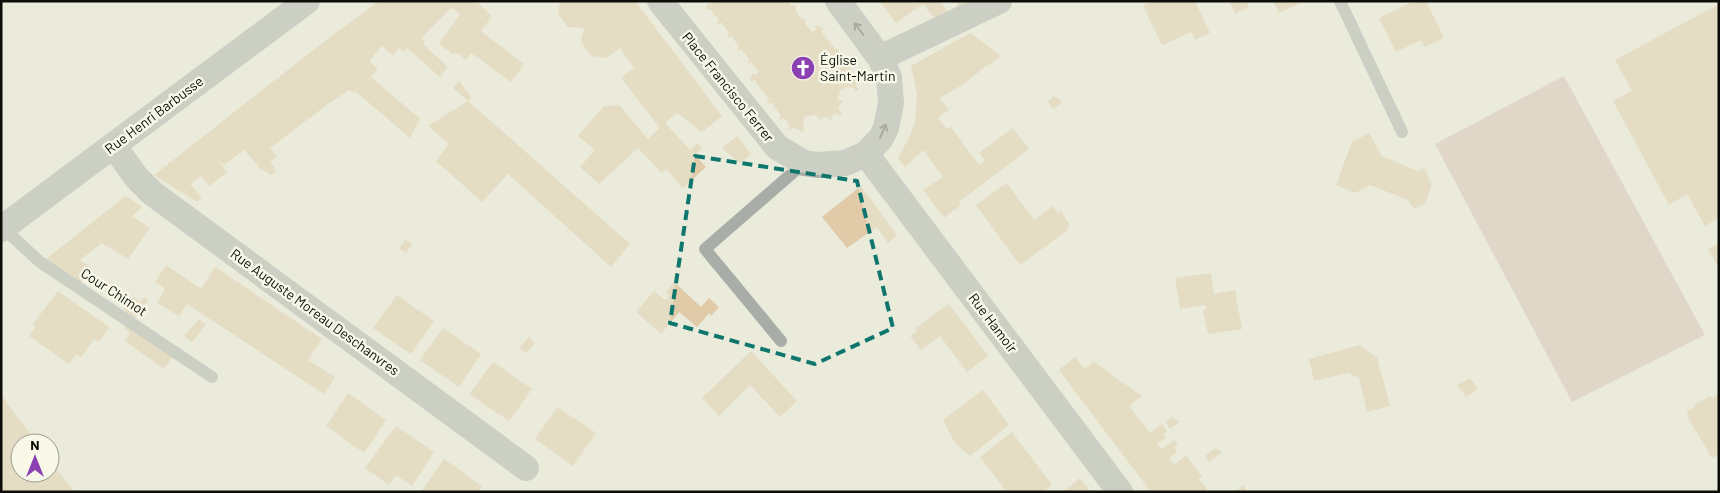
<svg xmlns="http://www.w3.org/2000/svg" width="1720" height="493" viewBox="0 0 1720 493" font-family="Barlow,sans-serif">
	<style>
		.green { fill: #d8bfb4 }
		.building { fill: #e1caa8 }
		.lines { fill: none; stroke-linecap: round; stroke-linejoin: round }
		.service { stroke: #a9ada8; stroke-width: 12 }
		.minor { stroke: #a9ada8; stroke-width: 26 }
		.oneway { stroke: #5b5d58 }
		.marked { fill: none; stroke: #0f766e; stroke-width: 4; stroke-dasharray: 10 6; stroke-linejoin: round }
		.labels { text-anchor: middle; stroke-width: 5; stroke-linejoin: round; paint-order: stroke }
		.poi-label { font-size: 14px; fill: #0d0d08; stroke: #f8f8e9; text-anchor: start }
		.street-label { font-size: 14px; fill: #0d0d08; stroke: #f8f8e9 }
	</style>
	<rect width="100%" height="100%" fill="#eaebdb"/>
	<path class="green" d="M1564 76 1705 335 1572 402 1435 144Z"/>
	<g class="building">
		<path d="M379 1H476L492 16 481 31 524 64 511 82 471 53 466 60 456 52 454 55 442 46 439 43 460 14 451 8 421 38 425 41 423 43 425 46 448 67 440 77 407 48 404 52 399 48 393 56 382 46 369 61 378 69 371 77 420 119 410 138 355 91 353 93 349 90 328 104 270 148 277 156 270 162 275 168 273 169 276 172 271 175 261 169 244 150 224 165 221 162 220 163 227 172 209 186 201 176 190 184 202 198 197 202 154 175 330 37Z"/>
		<path d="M560 1H635L722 116 702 132 677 113 665 123 690 150 698 143 702 148 695 155 706 167 683 188 666 169 662 173 638 148 599 184 580 167 595 150 578 136 604 106 619 105 648 139 660 128 621 78 634 68 620 48 606 58 591 56 581 42 584 28 568 27 558 14Z"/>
		<path d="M715 1H788L792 6 794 4 797 8 795 10 802 20 804 18 806 21 804 22 812 32 817 29 815 27 817 25 819 27 821 26 823 29 821 31 835 49 837 48 839 51 838 53 848 66 850 64 851 67 850 68 856 76 859 75 860 79H858L856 86 859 89 856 91 854 88 846 87 839 92 840 94 837 97 839 100H842V103H840L838 109 842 113 839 115 836 113 831 117 833 120 830 121 828 117 822 118 821 120 814 114 811 117 809 115 804 118 803 128 804 130 802 132 800 130 792 128 790 130 788 128 790 126 784 118 781 120 779 117 781 116 771 102 769 104 767 101 769 99 754 80 752 82 750 79 752 77 751 75 754 73 755 75 759 72 751 62 749 64 747 61 750 60 741 49 739 51 737 48 739 46 731 36 729 38 727 35 729 33 721 22 719 25 717 22 719 20 710 9 708 10 706 8 707 5 710 2 711 4Z"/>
		<path d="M879 1H939L948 12 934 18 923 4 896 23Z"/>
		<path d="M956 1H970L959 7Z"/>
		<path d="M1153 1H1195L1210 33 1195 40 1191 32 1162 45 1143 6Z"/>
		<path d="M1229 1H1246L1249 7 1235 14Z"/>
		<path d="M1273 1H1299L1300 3 1279 13Z"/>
		<path d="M1414 1H1426L1444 38 1425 47 1421 40 1396 52 1379 18Z"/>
		<path d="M1719 4V218L1705 226 1687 194 1669 205 1613 101 1632 91 1615 60Z"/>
		<path d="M970 33 1001 56 981 70 965 83 940 98 949 110 938 118 947 129 951 127 979 165 985 160 979 153 1013 128 1029 149 959 202 961 205 944 218 923 190 943 177 923 150 905 167 898 158 910 136 915 122 917 94 911 66Z"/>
		<path d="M459 81 471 97 468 101 453 88Z"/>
		<path d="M1054 96 1063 102 1053 109 1048 102Z"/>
		<path d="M468 101 630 244 611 267 508 174 482 202 436 161 449 144 428 126Z"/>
		<path d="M1369 133 1382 156 1418 171 1424 168 1432 184 1425 204 1414 209 1408 200 1370 185 1355 193 1336 185 1352 142Z"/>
		<path d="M737 136 751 154 740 163 722 148Z"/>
		<path d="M1007 183 1034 220 1053 206 1058 213 1061 211 1069 224 1068 228 1065 232 1020 265 976 205Z"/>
		<path d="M861 186 897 235 888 243 877 227 847 248 822 217Z"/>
		<path d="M126 196 142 207 132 216 150 228 128 259 102 243 80 260 92 268 80 284 46 259Z"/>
		<path d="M405 240 412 244 406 253 399 249Z"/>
		<path d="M1719 243V268L1708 249Z"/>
		<path d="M166 265 201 289 215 267 322 339 308 360 335 377 324 394 187 304 179 316 157 303 165 289 155 282Z"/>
		<path d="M1211 273 1214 294 1235 290 1242 329 1208 334 1203 310 1207 309 1205 305 1180 309 1175 278Z"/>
		<path d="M674 282 701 307 709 298 719 307 711 316 709 313 697 327 679 312 661 334 636 312 654 291 665 300 669 295 666 292Z"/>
		<path d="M58 291 109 327 99 342 94 339 81 357 76 354 69 364 29 336 36 326 33 324Z"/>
		<path d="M397 295 434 321 411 354 373 328Z"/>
		<path d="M134 297 140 302 144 297 148 300 133 320 123 309Z"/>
		<path d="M949 304 988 356 967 372 940 336 921 350 910 336 917 331 915 328Z"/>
		<path d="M199 319 206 325 192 342 184 336Z"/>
		<path d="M129 322 174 354 164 369 125 341 130 333 124 329Z"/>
		<path d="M443 328 481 354 459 387 420 360Z"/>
		<path d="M529 337 535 343 526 353 519 348Z"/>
		<path d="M1359 345 1377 357 1390 406 1367 412 1359 378 1348 373 1314 381 1309 359Z"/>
		<path d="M751 351 797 401 780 417 750 385 719 416 702 398Z"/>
		<path d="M1075 357 1085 369 1094 362 1142 396 1129 406 1150 433 1162 424 1167 431 1164 434 1166 437 1157 444 1161 449 1174 440 1178 445 1174 447 1177 452 1169 458 1174 465 1186 455 1202 477 1199 479 1207 489 1204 492H1151L1059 370Z"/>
		<path d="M493 362 532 389 509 421 469 394Z"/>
		<path d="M1470 378 1478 389 1466 397 1457 385Z"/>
		<path d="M983 390 1009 425 970 456 955 443 943 420Z"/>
		<path d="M348 393 386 420 364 453 326 426Z"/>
		<path d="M1719 394V454L1712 458 1687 416 1688 411 1695 407 1694 405 1710 396 1712 398Z"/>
		<path d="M1 395 37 443H20V473H50V460L74 492H1Z"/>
		<path d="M557 407 596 433 573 466 535 439Z"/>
		<path d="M1172 417 1180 422 1170 429 1165 422Z"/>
		<path d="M396 426 434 452 412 486 396 475 389 485 365 468Z"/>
		<path d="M1012 432 1052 485 1043 492H1007L980 457Z"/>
		<path d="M1215 448 1222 452 1209 462 1205 456Z"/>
		<path d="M444 459 482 486 479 492H421Z"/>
		<path d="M1080 478 1091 492H1062Z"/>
		<path d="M1244 485 1246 489 1242 492H1234Z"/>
	</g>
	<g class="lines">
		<g class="service">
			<path d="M1340 1 1402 132"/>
			<path d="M3 228 40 262 212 377"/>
			<path d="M781 341 705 249 804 163"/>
		</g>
		<g class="minor">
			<path d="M660 1 777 147 804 163 818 165 845 163 866 154 881 138 886 128 891 103 889 77 880 58 838 1"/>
			<path d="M880 58 999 1"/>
			<path d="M114 146 136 177 152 193 526 468"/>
			<path d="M866 154 1120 492"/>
			<path d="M1 229 307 1"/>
		</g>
	</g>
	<defs><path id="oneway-shaft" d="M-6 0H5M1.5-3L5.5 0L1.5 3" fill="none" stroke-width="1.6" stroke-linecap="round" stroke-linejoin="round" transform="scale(1.25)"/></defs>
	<g class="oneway">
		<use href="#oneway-shaft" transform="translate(859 29) rotate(-127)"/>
		<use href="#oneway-shaft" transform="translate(883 131) rotate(-66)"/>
	</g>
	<path d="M0 0H1720V493H0ZM695 156 857 181 893 328 815 364 670 323Z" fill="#eaebdb" fill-opacity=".55" fill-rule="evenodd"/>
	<path class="marked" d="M695 156 857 181 893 328 815 364 670 323Z"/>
	<defs>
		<g id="church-disc" transform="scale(1.25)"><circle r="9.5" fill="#8c41b2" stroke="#f8f8e9"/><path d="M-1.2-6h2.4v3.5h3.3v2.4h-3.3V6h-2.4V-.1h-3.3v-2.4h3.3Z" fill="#fff"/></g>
	</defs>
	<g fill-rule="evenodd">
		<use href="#church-disc" x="803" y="68"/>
	</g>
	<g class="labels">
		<g class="poi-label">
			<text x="820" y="65">Église<tspan x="820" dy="16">Saint-Martin</tspan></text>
		</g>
		<g class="street-label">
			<text transform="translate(728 87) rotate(51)" y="5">Place Francisco Ferrer</text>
			<text transform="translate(154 115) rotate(-37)" y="5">Rue Henri Barbusse</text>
			<text transform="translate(114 292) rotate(33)" y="5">Cour Chimot</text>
			<text transform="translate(315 312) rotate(36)" y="5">Rue Auguste Moreau Deschanvres</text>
			<text transform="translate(993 323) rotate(53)" y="5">Rue Hamoir</text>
		</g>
	</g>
	<rect width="1720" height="493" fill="none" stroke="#0d0d08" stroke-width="5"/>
	<g transform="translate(35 458)"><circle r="24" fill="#f8f8e9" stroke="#9a9a8f"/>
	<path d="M0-4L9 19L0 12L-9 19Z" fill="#8c41b2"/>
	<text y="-8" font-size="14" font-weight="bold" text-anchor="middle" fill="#0d0d08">N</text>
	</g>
</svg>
